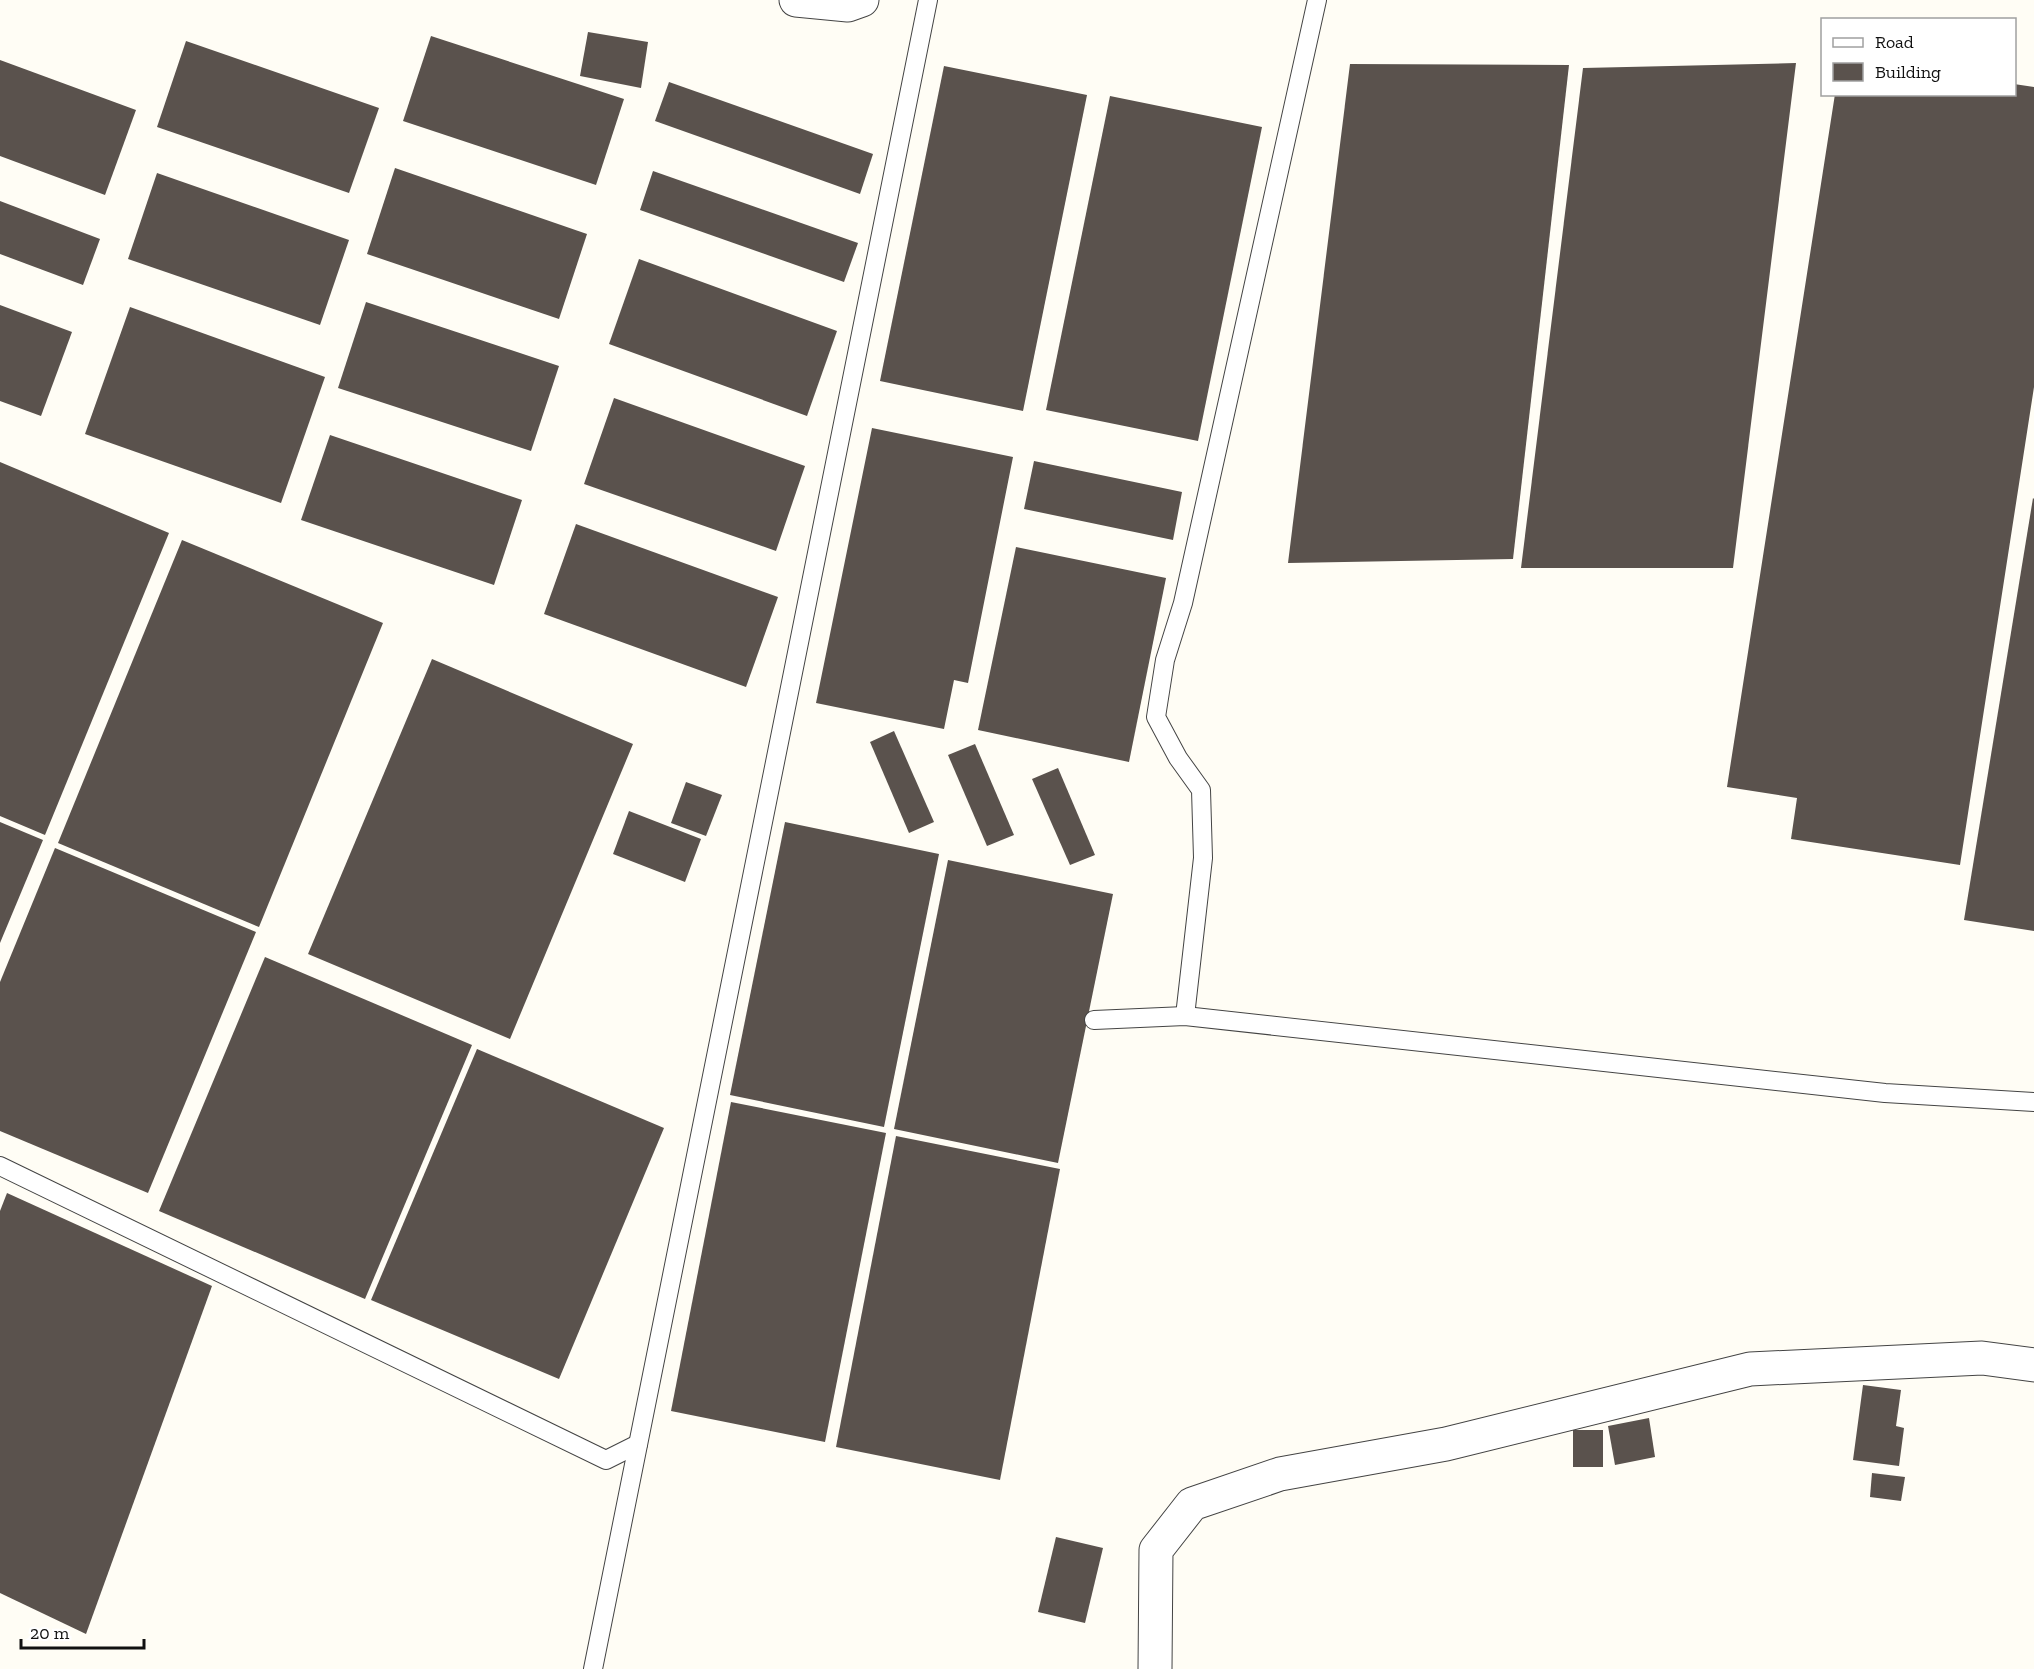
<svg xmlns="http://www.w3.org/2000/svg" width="2034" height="1669" viewBox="0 0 2034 1669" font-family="'Zilla Slab',serif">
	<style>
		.building { fill: #5a524d }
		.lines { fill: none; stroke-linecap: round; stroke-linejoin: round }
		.lane-casing { stroke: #444; stroke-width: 20 }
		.street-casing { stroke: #444; stroke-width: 35 }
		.lane { stroke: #fff; stroke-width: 18 }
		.street { stroke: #fff; stroke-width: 33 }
	</style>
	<rect width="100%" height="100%" fill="#fffdf5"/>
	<g class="building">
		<path d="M588 32 648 42 641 88 580 76Z"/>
		<path d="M431 36 624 99 596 185 403 121Z"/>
		<path d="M186 41 379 108 349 193 157 127Z"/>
		<path d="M0 60 136 110 105 195 0 156Z"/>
		<path d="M1796 63 1733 568H1521L1583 68Z"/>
		<path d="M1350 64 1569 65 1513 559 1288 563Z"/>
		<path d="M944 66 1087 95 1023 411 880 381Z"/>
		<path d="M669 82 873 154 860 194 655 121Z"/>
		<path d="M2014 84 2034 87V387L1960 865 1791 839 1797 798 1727 787 1835 94H2014Z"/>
		<path d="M1110 96 1262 127 1198 441 1046 410Z"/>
		<path d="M395 168 587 234 559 319 367 254Z"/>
		<path d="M653 171 858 243 844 282 640 210Z"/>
		<path d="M157 173 349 240 320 325 128 259Z"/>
		<path d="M0 201 100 239 83 285 0 254Z"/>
		<path d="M639 259 837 331 807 416 609 344Z"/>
		<path d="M366 302 559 366 531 451 338 388Z"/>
		<path d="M0 305 72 332 41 416 0 401Z"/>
		<path d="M130 307 325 377 281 503 85 434Z"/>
		<path d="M614 398 805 466 776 551 584 484Z"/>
		<path d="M872 428 1013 457 968 683 954 680 944 729 816 703Z"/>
		<path d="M330 435 522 500 494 585 301 520Z"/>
		<path d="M1034 461 1182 492 1173 540 1024 509Z"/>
		<path d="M0 462 169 533 45 835 0 816Z"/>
		<path d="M2033 498 2034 499V931L1964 920Z"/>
		<path d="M576 524 778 597 746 687 544 614Z"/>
		<path d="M182 540 383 623 259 927 58 843Z"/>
		<path d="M1016 547 1166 578 1129 762 978 730Z"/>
		<path d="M432 659 633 744 510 1039 308 954Z"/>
		<path d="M894 731 934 822 909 833 870 742Z"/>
		<path d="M975 744 1014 835 987 846 948 755Z"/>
		<path d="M1058 768 1095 855 1070 865 1032 779Z"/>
		<path d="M686 782 722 795 706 836 671 823Z"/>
		<path d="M629 811 701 839 685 882 613 854Z"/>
		<path d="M0 822 43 840 0 943Z"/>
		<path d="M785 822 939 854 884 1127 730 1095Z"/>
		<path d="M55 848 256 932 148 1193 0 1131V982Z"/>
		<path d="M948 860 1113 894 1058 1163 894 1129Z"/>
		<path d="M265 957 472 1045 365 1299 159 1211Z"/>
		<path d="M477 1049 664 1128 559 1379 371 1300Z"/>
		<path d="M731 1102 886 1133 825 1442 671 1411Z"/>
		<path d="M896 1136 1060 1169 1000 1480 836 1447Z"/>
		<path d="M7 1193 212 1286 86 1634 0 1593V1211Z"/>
		<path d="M1863 1385 1901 1390 1896 1426 1904 1428 1899 1466 1853 1460Z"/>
		<path d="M1649 1418 1655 1457 1615 1465 1608 1426Z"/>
		<rect x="1573" y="1430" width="30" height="37"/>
		<path d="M1872 1473 1905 1477 1901 1501 1870 1497Z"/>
		<path d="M1056 1537 1103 1548 1085 1623 1038 1612Z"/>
	</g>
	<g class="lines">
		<g class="lane-casing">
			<g id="lane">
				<path d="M1185 1016 1203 858 1201 790 1178 758 1156 717 1165 660 1183 603 1317 0"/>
				<path d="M1094 1020 1185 1016 1885 1093 2034 1102"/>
				<path d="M0 1166 606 1460 638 1444"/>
				<path d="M593 1669 928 0"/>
			</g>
		</g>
		<g class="street-casing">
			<g id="street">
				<path d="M796 0 848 5 862 0"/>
				<path d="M1155 1669 1156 1550 1192 1504 1280 1474 1446 1444 1750 1369 1982 1358 2034 1365"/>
			</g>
		</g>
		<use href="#lane" class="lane"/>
		<use href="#street" class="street"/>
	</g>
	<rect x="1821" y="18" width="195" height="78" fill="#ffffff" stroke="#a0a0a0" stroke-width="1.5"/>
	<rect x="1833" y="38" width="30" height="9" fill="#ffffff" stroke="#a0a0a0" stroke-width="1.5"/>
	<text x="1875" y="48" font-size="18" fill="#111111">Road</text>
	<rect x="1833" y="63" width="30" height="18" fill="#5a524d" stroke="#a0a0a0" stroke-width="1.5"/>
	<text x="1875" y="78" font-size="18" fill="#111111">Building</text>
	<path d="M21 1639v9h123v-9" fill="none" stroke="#111111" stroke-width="3"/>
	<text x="30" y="1639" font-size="18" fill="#111111" stroke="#ffffff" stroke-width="4.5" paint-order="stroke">20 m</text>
</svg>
